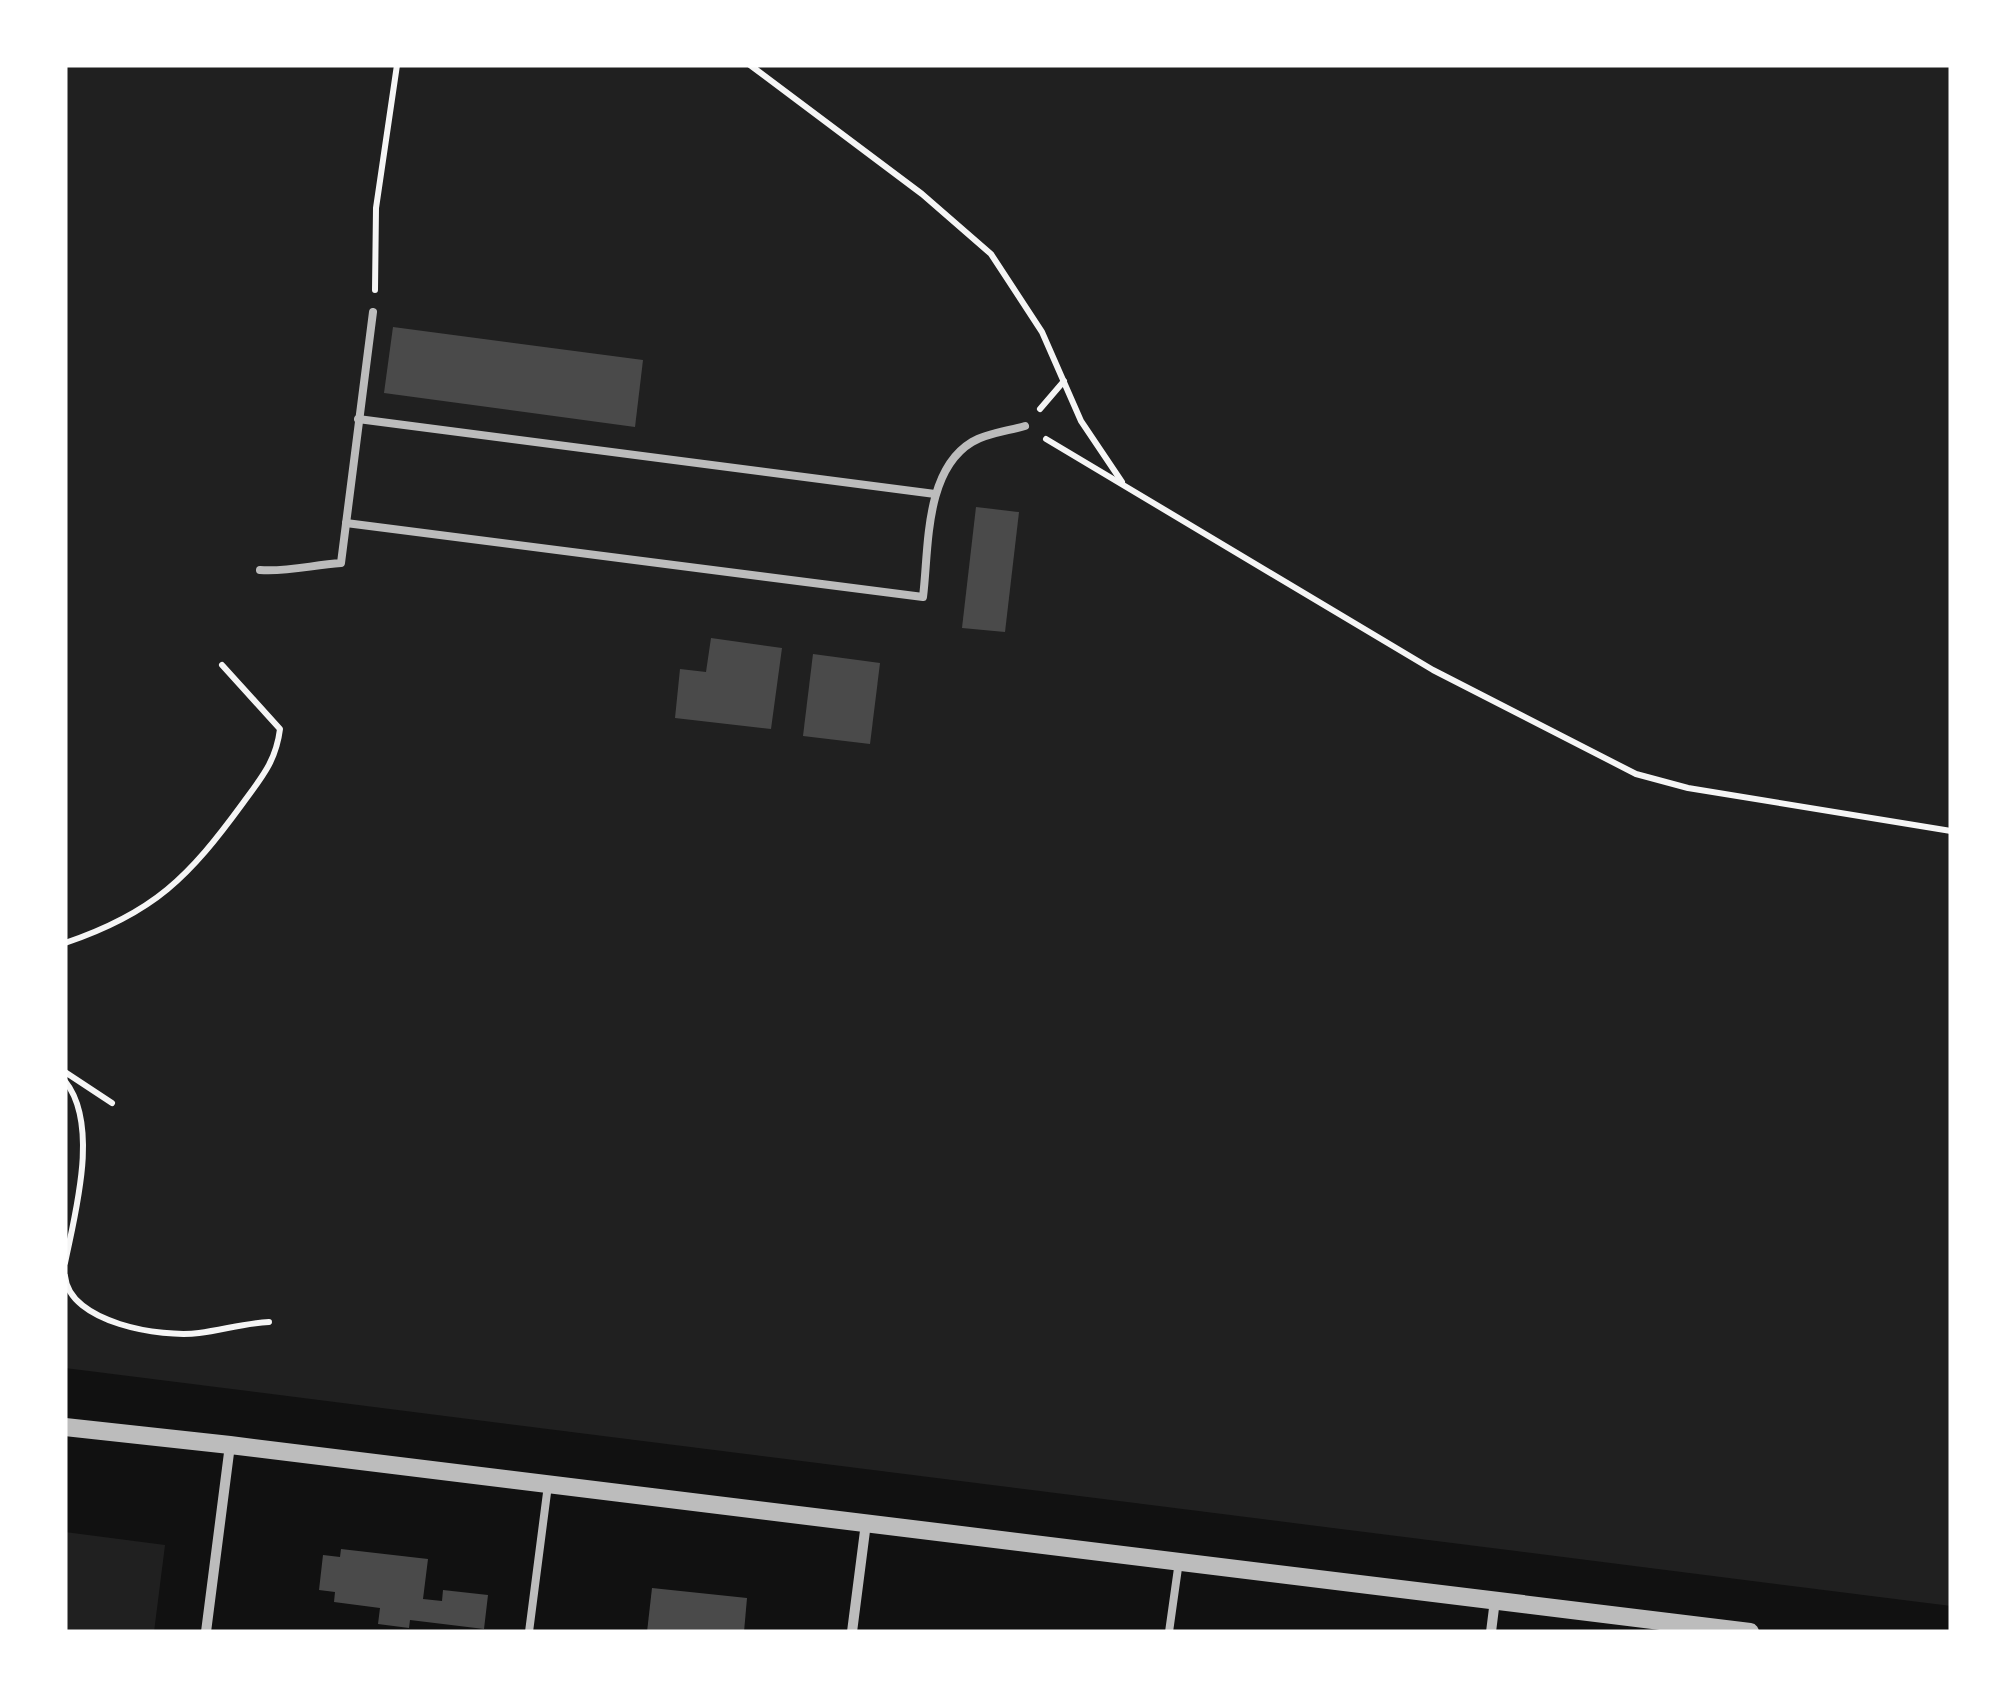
<svg xmlns="http://www.w3.org/2000/svg" width="2016" height="1697" viewBox="0 0 2016 1697" font-family="'Space Grotesk',sans-serif">
	<style>
		.green { fill: #202020 }
		.building { fill: #4a4a4a }
		.lines { fill: none; stroke-linecap: round; stroke-linejoin: round }
		.path { stroke: #f5f5f5; stroke-width: 6 }
		.service { stroke: #bcbcbc; stroke-width: 8 }
		.minor { stroke: #bcbcbc; stroke-width: 10 }
		.tertiary { stroke: #bcbcbc; stroke-width: 18 }
	</style>
	<rect width="100%" height="100%" fill="#111"/>
	<g class="green">
		<path d="M65 65H1951V1606L65 1368Z"/>
		<path d="M65 1532 165 1545 154 1632H65Z"/>
	</g>
	<g class="building">
		<path d="M393 327 643 360 635 427 384 393Z"/>
		<path d="M976 507 1019 512 1005 632 962 628Z"/>
		<path d="M711 638 782 648 771 729 675 718 680 669 706 672Z"/>
		<path d="M813 654 880 663 870 744 803 736Z"/>
		<path d="M341 1549 428 1559 423 1599 442 1601 443 1590 488 1595 484 1629 410 1620 409 1628 378 1624 380 1608 334 1602 335 1592 319 1590 323 1555 340 1557Z"/>
		<path d="M652 1588 747 1598 744 1632H647Z"/>
	</g>
	<g class="lines">
		<g class="path">
			<path d="M750 65 922 194 991 254 1042 332 1081 421 1122 482"/>
			<path d="M375 290 376 208 397 65"/>
			<path d="M1040 409 1064 381"/>
			<path d="M1046 439 1433 670 1636 774 1688 788 1951 831"/>
			<path d="M65 943C154 913 189 877 243 803 262 777 276 761 280 729L222 665"/>
			<path d="M65 1072 112 1103"/>
			<path d="M65 1081C100 1125 75 1213 65 1263"/>
			<path d="M65 1276C69 1323 162 1338 199 1333 223 1330 245 1323 269 1322"/>
		</g>
		<g class="service">
			<path d="M358 419 935 494"/>
			<path d="M346 523 923 597C929 549 924 471 972 442 987 433 1008 431 1025 426"/>
			<path d="M260 570C288 572 312 565 341 563L373 312"/>
			<path d="M529 1632 548 1485"/>
			<path d="M1169 1632 1179 1561"/>
		</g>
		<g class="minor">
			<path d="M206 1632 230 1445"/>
			<path d="M852 1632 866 1523"/>
			<path d="M1491 1632 1495 1600"/>
		</g>
		<path class="tertiary" d="M65 1427 230 1445 1750 1632"/>
	</g>
	<rect width="2016" height="1697" fill="none" stroke="#ffffff" stroke-width="135"/>
</svg>
